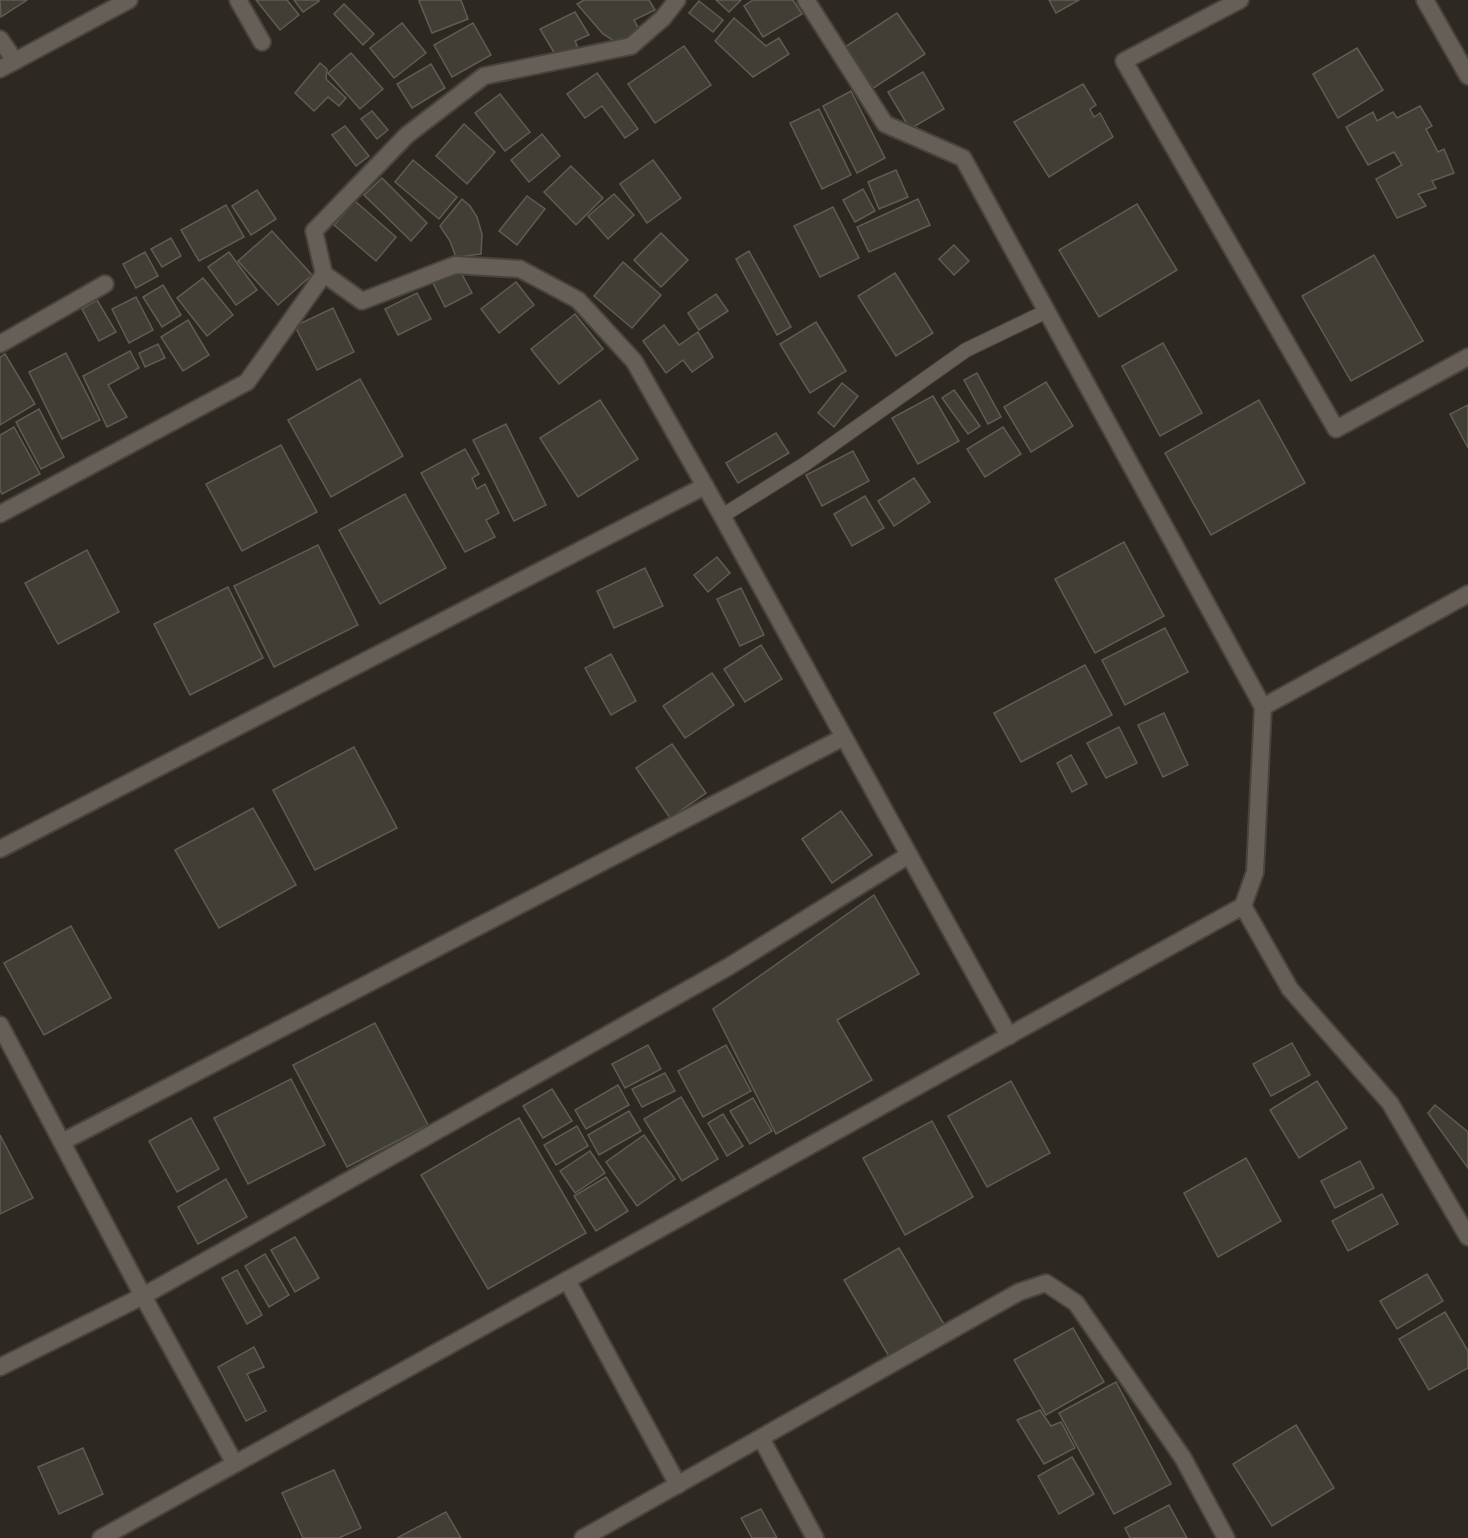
<svg xmlns="http://www.w3.org/2000/svg" width="1468" height="1538" viewBox="0 0 1468 1538" font-family="Poppins,sans-serif">
	<style>
		.building { fill: #413e36; stroke: #605c54; stroke-width: 1.5 }
		.lines { fill: none; stroke-linecap: round; stroke-linejoin: round }
		.service-casing { stroke: #48433e; stroke-width: 16 }
		.minor-casing { stroke: #48433e; stroke-width: 20 }
		.service { stroke: #665f58; stroke-width: 14 }
		.minor { stroke: #665f58; stroke-width: 16 }
	</style>
	<rect width="100%" height="100%" fill="#2e2822"/>
	<g class="building">
		<path d="M0 0H27L1 17Z"/>
		<path d="M256 0H287L299 15 280 30Z"/>
		<path d="M294 0H319V1L303 12Z"/>
		<path d="M421 0H461L468 19 432 33 419 1Z"/>
		<path d="M584 0H649L655 10 634 20 641 33 617 43 603 34 577 4Z"/>
		<path d="M716 0H741L729 12Z"/>
		<path d="M753 0H793L802 14 763 37 744 6Z"/>
		<path d="M1049 0H1079L1056 13Z"/>
		<path d="M699 1 723 20 713 32 689 13Z"/>
		<path d="M344 4 374 34 363 45 334 14Z"/>
		<path d="M575 12 589 35 575 41 580 52 558 59 540 29Z"/>
		<path d="M897 13 925 54 869 91 842 49Z"/>
		<path d="M734 18 766 46 779 38 789 54 753 77 715 41Z"/>
		<path d="M402 23 426 53 394 78 370 48Z"/>
		<path d="M473 23 491 55 452 77 434 45Z"/>
		<path d="M684 46 711 85 655 123 628 84Z"/>
		<path d="M1357 48 1383 90 1338 118 1313 74Z"/>
		<path d="M351 53 383 89 360 109 328 73Z"/>
		<path d="M320 63 327 69 326 79 346 98 339 106 328 97 314 111 295 93Z"/>
		<path d="M431 64 445 88 412 108 397 84Z"/>
		<path d="M923 72 944 109 910 129 888 92Z"/>
		<path d="M597 73 638 129 625 138 602 106 585 118 567 94Z"/>
		<path d="M1083 84 1096 105 1090 109 1094 117 1100 113 1113 137 1049 177 1014 122Z"/>
		<path d="M851 91 885 158 857 173 823 106Z"/>
		<path d="M500 94 530 132 505 151 475 113Z"/>
		<path d="M1420 106 1432 126 1426 129 1438 152 1444 149 1454 173 1432 181 1436 188 1418 194 1426 206 1397 218 1376 179 1402 165 1394 152 1368 165 1346 127 1373 112 1377 121 1393 112 1397 118Z"/>
		<path d="M819 109 851 175 822 189 790 123Z"/>
		<path d="M372 111 388 130 377 139 361 119Z"/>
		<path d="M464 124 495 152 467 184 436 156Z"/>
		<path d="M345 126 369 156 356 166 332 135Z"/>
		<path d="M542 134 560 156 529 182 511 160Z"/>
		<path d="M413 160 457 197 439 219 395 182Z"/>
		<path d="M653 160 681 198 647 223 620 184Z"/>
		<path d="M571 166 603 198 576 225 544 192Z"/>
		<path d="M896 170 908 197 879 209 868 182Z"/>
		<path d="M382 178 427 223 411 241 364 195Z"/>
		<path d="M863 189 875 211 855 222 843 200Z"/>
		<path d="M257 190 276 219 251 235 232 206Z"/>
		<path d="M614 194 634 215 608 239 588 216Z"/>
		<path d="M527 196 545 209 517 245 499 231Z"/>
		<path d="M462 199 470 206 477 217 482 234 481 254 456 257 450 241 440 226Z"/>
		<path d="M918 199 930 225 869 252 857 227Z"/>
		<path d="M355 201 396 237 376 261 334 225Z"/>
		<path d="M1137 204 1177 270 1099 317 1059 250Z"/>
		<path d="M226 205 244 237 199 261 181 230Z"/>
		<path d="M833 207 859 258 820 277 794 226Z"/>
		<path d="M272 231 312 275 278 305 238 261Z"/>
		<path d="M661 233 688 260 661 287 634 260Z"/>
		<path d="M171 238 181 256 162 267 151 249Z"/>
		<path d="M954 245 969 261 954 275 939 259Z"/>
		<path d="M749 251 791 327 777 335 736 259Z"/>
		<path d="M145 252 158 276 136 288 123 264Z"/>
		<path d="M229 252 257 290 236 305 208 267Z"/>
		<path d="M1374 255 1423 341 1351 381 1302 296Z"/>
		<path d="M623 262 661 295 632 328 594 296Z"/>
		<path d="M459 269 472 293 445 307 433 283Z"/>
		<path d="M895 273 933 333 896 356 858 296Z"/>
		<path d="M203 278 233 315 207 336 177 298Z"/>
		<path d="M516 282 534 305 499 333 481 309Z"/>
		<path d="M163 285 181 315 162 327 143 297Z"/>
		<path d="M417 293 431 319 398 335 385 309Z"/>
		<path d="M716 294 728 311 699 330 688 313Z"/>
		<path d="M136 297 153 330 129 343 112 309Z"/>
		<path d="M97 300 116 332 99 341 82 309Z"/>
		<path d="M333 308 354 352 317 370 295 326Z"/>
		<path d="M575 314 603 349 559 384 531 349Z"/>
		<path d="M188 320 209 355 183 371 161 337Z"/>
		<path d="M816 322 846 371 810 393 780 344Z"/>
		<path d="M664 325 679 345 698 332 713 357 692 372 683 360 666 373 643 341Z"/>
		<path d="M1163 343 1202 413 1160 436 1122 366Z"/>
		<path d="M158 344 165 358 145 367 139 353Z"/>
		<path d="M130 351 139 368 108 385 127 417 107 427 83 376Z"/>
		<path d="M66 353 100 420 62 439 29 372Z"/>
		<path d="M5 354 35 404 0 425V357Z"/>
		<path d="M977 373 1001 417 988 424 964 380Z"/>
		<path d="M360 379 403 456 331 497 288 420Z"/>
		<path d="M1046 382 1073 426 1031 452 1004 407Z"/>
		<path d="M842 383 858 396 834 427 818 413Z"/>
		<path d="M954 390 980 426 968 434 942 398Z"/>
		<path d="M933 396 959 441 918 464 892 418Z"/>
		<path d="M600 400 638 459 578 497 540 438Z"/>
		<path d="M1259 400 1305 483 1211 535 1165 453Z"/>
		<path d="M1468 405V448L1450 414Z"/>
		<path d="M39 409 64 457 41 469 16 422Z"/>
		<path d="M506 424 546 505 514 521 473 440Z"/>
		<path d="M14 427 40 474 2 494 0 490V435Z"/>
		<path d="M1003 427 1021 454 985 477 967 449Z"/>
		<path d="M776 433 789 453 738 483 726 463Z"/>
		<path d="M281 445 317 512 242 551 206 484Z"/>
		<path d="M465 449 479 474 472 478 477 489 485 484 499 513 486 520 495 537 465 552 421 473Z"/>
		<path d="M853 451 869 481 822 506 806 475Z"/>
		<path d="M914 478 930 502 894 526 878 501Z"/>
		<path d="M405 494 446 568 380 604 339 530Z"/>
		<path d="M865 496 884 528 852 546 834 514Z"/>
		<path d="M1124 542 1164 616 1095 653 1055 579Z"/>
		<path d="M318 545 358 625 274 667 234 586Z"/>
		<path d="M87 550 119 612 58 644 25 583Z"/>
		<path d="M717 557 730 573 708 592 694 575Z"/>
		<path d="M645 568 663 606 614 628 597 591Z"/>
		<path d="M228 587 263 658 190 695 154 624Z"/>
		<path d="M741 588 764 635 740 646 717 599Z"/>
		<path d="M1165 628 1188 672 1125 705 1102 660Z"/>
		<path d="M761 645 782 679 745 702 724 669Z"/>
		<path d="M611 654 636 701 611 715 585 668Z"/>
		<path d="M1085 665 1112 715 1021 762 994 713Z"/>
		<path d="M712 673 734 705 685 738 663 706Z"/>
		<path d="M1164 713 1188 765 1163 777 1138 725Z"/>
		<path d="M1119 727 1137 763 1106 778 1087 743Z"/>
		<path d="M672 744 706 793 670 818 636 768Z"/>
		<path d="M354 747 397 828 315 870 273 790Z"/>
		<path d="M1071 755 1087 784 1072 792 1057 763Z"/>
		<path d="M253 808 296 885 219 928 175 850Z"/>
		<path d="M841 811 872 855 832 883 802 839Z"/>
		<path d="M874 895 919 974 837 1020 872 1080 776 1134 713 1009Z"/>
		<path d="M71 926 111 998 44 1035 4 963Z"/>
		<path d="M375 1023 428 1125 347 1167 293 1065Z"/>
		<path d="M1292 1043 1310 1075 1271 1096 1253 1064Z"/>
		<path d="M648 1045 661 1069 625 1088 612 1064Z"/>
		<path d="M726 1045 751 1091 703 1117 678 1071Z"/>
		<path d="M665 1073 675 1091 642 1107 632 1089Z"/>
		<path d="M291 1079 325 1145 248 1184 214 1118Z"/>
		<path d="M1011 1081 1050 1153 987 1187 948 1116Z"/>
		<path d="M1317 1081 1347 1128 1299 1158 1270 1110Z"/>
		<path d="M618 1085 629 1105 586 1129 575 1110Z"/>
		<path d="M552 1089 572 1121 543 1138 523 1106Z"/>
		<path d="M681 1097 718 1159 682 1181 644 1119Z"/>
		<path d="M753 1098 772 1131 750 1144 730 1111Z"/>
		<path d="M1435 1105 1468 1132V1168L1428 1113Z"/>
		<path d="M629 1111 641 1131 599 1155 588 1135Z"/>
		<path d="M723 1114 743 1146 727 1156 708 1123Z"/>
		<path d="M191 1118 219 1169 177 1192 149 1141Z"/>
		<path d="M519 1118 586 1233 488 1289 421 1175Z"/>
		<path d="M932 1121 973 1197 905 1235 863 1158Z"/>
		<path d="M577 1126 588 1146 556 1165 544 1145Z"/>
		<path d="M0 1135 33 1198 0 1214Z"/>
		<path d="M644 1135 675 1179 637 1206 606 1162Z"/>
		<path d="M590 1151 605 1173 575 1193 560 1171Z"/>
		<path d="M1246 1158 1281 1221 1218 1257 1184 1193Z"/>
		<path d="M1360 1161 1374 1188 1335 1208 1321 1181Z"/>
		<path d="M606 1177 628 1211 596 1231 574 1196Z"/>
		<path d="M226 1179 247 1217 198 1244 178 1207Z"/>
		<path d="M1382 1194 1398 1224 1348 1251 1332 1221Z"/>
		<path d="M295 1237 319 1278 295 1292 271 1250Z"/>
		<path d="M899 1248 945 1326 890 1358 844 1280Z"/>
		<path d="M265 1254 289 1295 269 1307 245 1266Z"/>
		<path d="M237 1270 262 1315 247 1324 222 1278Z"/>
		<path d="M1427 1274 1443 1301 1397 1329 1380 1301Z"/>
		<path d="M1445 1312 1468 1351V1368L1429 1390 1399 1339Z"/>
		<path d="M1073 1328 1104 1382 1046 1415 1014 1360Z"/>
		<path d="M254 1347 264 1367 247 1374 266 1411 246 1421 218 1367Z"/>
		<path d="M1116 1382 1171 1484 1114 1514 1059 1413Z"/>
		<path d="M1040 1410 1051 1426 1061 1422 1075 1448 1044 1464 1017 1420Z"/>
		<path d="M1296 1425 1334 1488 1272 1526 1233 1464Z"/>
		<path d="M83 1448 103 1494 59 1514 38 1467Z"/>
		<path d="M1072 1457 1094 1494 1059 1514 1038 1476Z"/>
		<path d="M334 1470 361 1528 339 1538H303L282 1493Z"/>
		<path d="M1169 1505 1187 1538H1130L1125 1528Z"/>
		<path d="M761 1509 777 1538H752L741 1518Z"/>
		<path d="M446 1512 461 1538H397Z"/>
	</g>
	<g class="lines">
		<g class="service-casing">
			<path id="service" d="M722 516 805 464 966 350 1047 311"/>
		</g>
		<g class="minor-casing">
			<g id="minor">
				<path d="M238 0 262 42"/>
				<path d="M1240 0 1124 61 1336 429 1468 357"/>
				<path d="M1425 0 1468 76"/>
				<path d="M0 39 15 61"/>
				<path d="M0 69 129 0"/>
				<path d="M324 274 362 301 455 265 520 269 578 300 634 361 722 516 1009 1036"/>
				<path d="M0 344 105 284"/>
				<path d="M0 514 247 382 324 274 314 231 407 135 484 76 631 46 663 18 677 0"/>
				<path d="M1263 707 1468 594"/>
				<path d="M0 849 705 486"/>
				<path d="M1243 906 1290 989 1390 1103 1468 1237"/>
				<path d="M0 1025 143 1296 235 1464"/>
				<path d="M62 1142 844 737"/>
				<path d="M567 1280 678 1485"/>
				<path d="M0 1367 143 1296 728 967 909 855"/>
				<path d="M761 1438 815 1538"/>
				<path d="M101 1538 1243 906 1255 872 1263 707 963 158 885 124 806 0"/>
				<path d="M583 1538 1019 1292 1046 1283 1076 1303 1183 1458 1226 1538"/>
			</g>
		</g>
		<use href="#service" class="service"/>
		<use href="#minor" class="minor"/>
	</g>
</svg>
